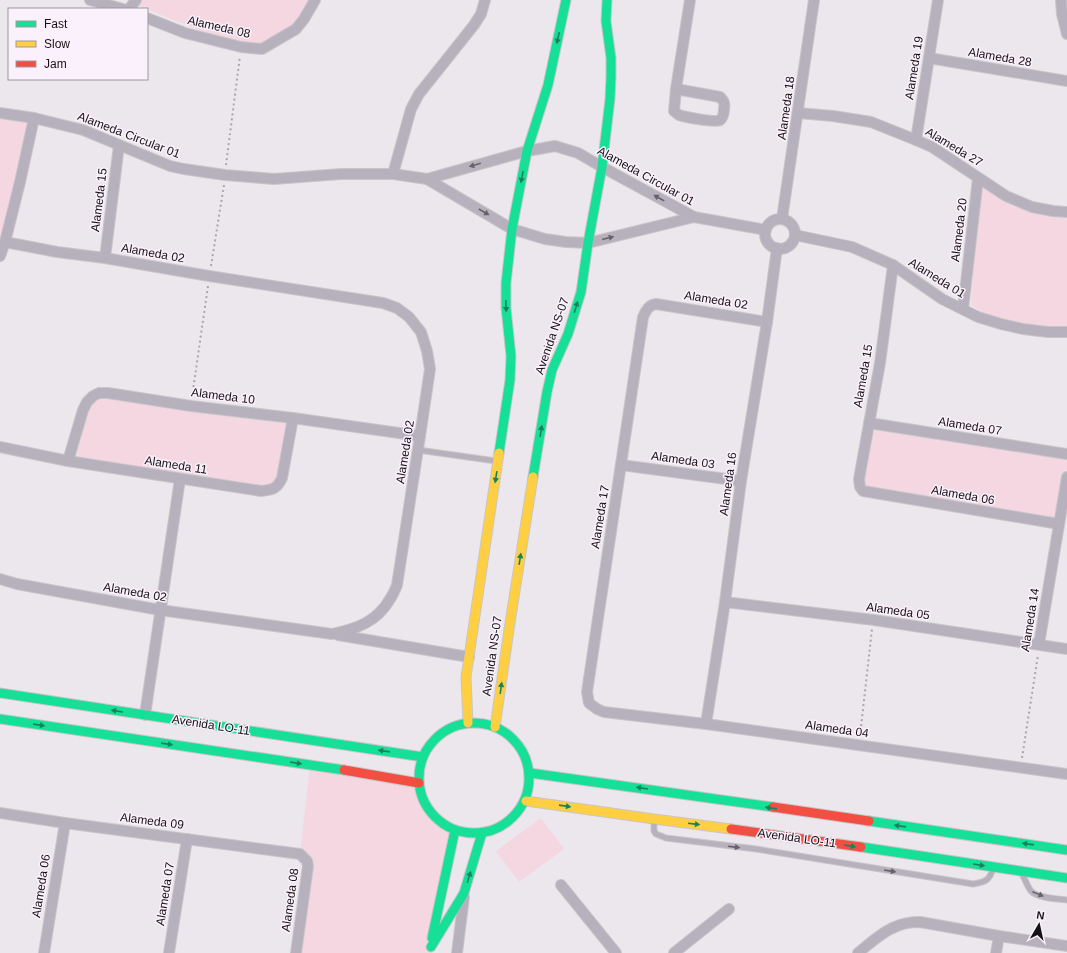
<svg xmlns="http://www.w3.org/2000/svg" width="1067" height="953" viewBox="0 0 1067 953" font-family="Helvetica,sans-serif">
	<style>
		.green { fill: #f4d7e0 }
		.lines { fill: none; stroke-linecap: round; stroke-linejoin: round }
		.lane-casing { stroke: #c9c6c9; stroke-width: 7 }
		.street-casing { stroke: #c9c6c9; stroke-width: 12 }
		.fast-casing { stroke: #c9c6c9; stroke-width: 11 }
		.slow-casing { stroke: #c9c6c9; stroke-width: 11 }
		.jam-casing { stroke: #c9c6c9; stroke-width: 11 }
		.path { stroke: #aaa5ae; stroke-width: 2; stroke-dasharray: 2 3; stroke-linecap: butt }
		.lane { stroke: #b6b1bd; stroke-width: 5 }
		.street { stroke: #b6b1bd; stroke-width: 10 }
		.fast { stroke: #16e098; stroke-width: 9 }
		.slow { stroke: #ffcf43; stroke-width: 9 }
		.jam { stroke: #f24e42; stroke-width: 9 }
		.oneway { fill: #16835d }
		.oneway2 { fill: #666269 }
		.labels { text-anchor: middle; stroke-width: 3; stroke-linejoin: round; paint-order: stroke }
		.street-label { font-size: 12px; fill: #151215; stroke: #fbf1fc }
	</style>
	<rect width="100%" height="100%" fill="#ece7ec"/>
	<g class="green">
		<path d="M137 0H314L296 29 262 49 241 47 134 4Z"/>
		<path d="M0 115 34 118 0 249Z"/>
		<path d="M978 178 1019 202 1067 212V332L1001 324 971 305Z"/>
		<path d="M108 393 293 418 282 478 268 491 69 461 87 402Z"/>
		<path d="M869 423 1067 454V477L1059 524 863 491Z"/>
		<path d="M310 765 419 783 437 819 455 830 430 953H295L307 862 300 854Z"/>
		<path d="M541 818 564 849 519 882 496 851Z"/>
	</g>
	<g class="lines">
		<g class="lane-casing">
			<g id="lane">
				<path d="M418 450 496 461"/>
				<path d="M654 820V831L656 834 666 838 756 849 973 884C985 882 989 881 993 869"/>
				<path d="M1022 874C1025 879 1027 886 1031 891 1037 898 1058 899 1067 900"/>
			</g>
		</g>
		<g class="street-casing">
			<g id="street">
				<path d="M90 0 123 9"/>
				<path d="M1061 0 1062 14 1067 34"/>
				<path d="M129 9 136 0"/>
				<path d="M147 18 185 33 241 47 262 49 296 29 304 19 315 0"/>
				<path d="M929 58 1067 81"/>
				<path d="M676 89 720 97C724 101 725 103 724 109 724 112 723 118 720 120 715 123 685 117 679 115 677 114 676 112 674 111L676 89 690 0"/>
				<path d="M0 113 34 118 83 130 170 166 184 169 225 175 274 179 341 174H393L427 179 512 229 545 239 566 242 588 243 694 217"/>
				<path d="M798 113 833 116 871 122 916 140 932 147 1006 196 1032 207 1053 211 1067 212"/>
				<path d="M916 140 938 0"/>
				<path d="M393 174 411 109 419 94 474 25 481 14 485 0"/>
				<path d="M427 179 527 151 555 146 578 153 602 167 694 217 766 230"/>
				<path d="M782 219 814 0"/>
				<circle cx="780" cy="234" r="15"/>
				<path d="M795 235 852 247 893 265 942 299 978 317 1001 324 1023 329 1048 332H1067"/>
				<path d="M0 256 5 242 20 182 34 118"/>
				<path d="M105 258 119 145"/>
				<path d="M893 265 880 363 859 479 860 487 863 491 1059 524"/>
				<path d="M963 309 978 178"/>
				<path d="M767 322 656 304C649 305 646 310 643 317L587 692 589 703 597 709 604 712 706 724 1067 774"/>
				<path d="M869 423 1067 454"/>
				<path d="M0 447 68 461 261 491C272 490 277 489 282 478L293 418"/>
				<path d="M68 461 83 410 87 402 93 396 99 393H108L191 406 293 418 420 436"/>
				<path d="M621 465 741 481"/>
				<path d="M0 579 17 584 160 610 332 634C356 629 377 622 390 599 393 595 395 590 397 585L420 436 430 369 427 351 421 332 409 317 397 308 383 303 209 276 105 258 57 252 5 242"/>
				<path d="M725 602 874 620 1067 649"/>
				<path d="M338 635 469 657"/>
				<path d="M1039 644 1067 477"/>
				<path d="M145 715 180 479"/>
				<path d="M706 724 725 602 741 481 767 322 777 248"/>
				<path d="M0 813 65 823 300 854 307 861 308 866 296 953"/>
				<path d="M561 885 616 953"/>
				<path d="M44 953 65 823"/>
				<path d="M169 953 187 839"/>
				<path d="M457 953 464 897"/>
				<path d="M674 953 729 909"/>
				<path d="M858 953C868 945 883 931 895 927 903 923 911 922 920 922L999 936 1067 946"/>
				<path d="M996 953 999 936"/>
			</g>
		</g>
		<g class="fast-casing">
			<g id="fast">
				<path d="M499 453 510 380 511 356 506 308V283L512 229 527 151 548 85 566 0"/>
				<path d="M533 477 547 392 552 370 568 334 581 292 588 243 602 167 610 99 611 77V58L606 21 607 0"/>
				<path d="M0 693 423 757"/>
				<path d="M0 719 344 770"/>
				<circle cx="474" cy="778" r="55"/>
				<path d="M530 773 773 807"/>
				<path d="M869 821 1067 850"/>
				<path d="M861 847 1067 878"/>
				<path d="M432 938 455 830"/>
				<path d="M431 947 464 893 482 833"/>
			</g>
		</g>
		<g class="slow-casing">
			<g id="slow">
				<path d="M468 723 466 677 499 453"/>
				<path d="M495 727 510 623 533 477"/>
				<path d="M526 801 654 819 731 829"/>
			</g>
		</g>
		<g class="jam-casing">
			<g id="jam">
				<path d="M344 770 419 783"/>
				<path d="M773 807 869 821"/>
				<path d="M731 829 861 847"/>
			</g>
		</g>
		<g class="path">
			<path d="M226 165 240 56"/>
			<path d="M211 266 224 185"/>
			<path d="M192 397 208 286"/>
			<path d="M860 736 872 629"/>
			<path d="M1022 758 1038 655"/>
		</g>
		<use href="#lane" class="lane"/>
		<use href="#street" class="street"/>
		<use href="#fast" class="fast"/>
		<use href="#slow" class="slow"/>
		<use href="#jam" class="jam"/>
	</g>
	<defs><path id="oneway-solid" d="M-6-.8H1V-3.2L6.5 0L1 3.2V.8H-6Z"/></defs>
	<g class="oneway">
		<use href="#oneway-solid" transform="translate(558 38) rotate(102)"/>
		<use href="#oneway-solid" transform="translate(522 177) rotate(101)"/>
		<use href="#oneway-solid" transform="translate(506 306) rotate(88)"/>
		<use href="#oneway-solid" transform="translate(576 307) rotate(-73)"/>
		<use href="#oneway-solid" transform="translate(541 431) rotate(-81)"/>
		<use href="#oneway-solid" transform="translate(496 477) rotate(99)"/>
		<use href="#oneway-solid" transform="translate(520 559) rotate(-81)"/>
		<use href="#oneway-solid" transform="translate(501 688) rotate(-82)"/>
		<use href="#oneway-solid" transform="translate(117 711) rotate(-171)"/>
		<use href="#oneway-solid" transform="translate(39 725) rotate(8)"/>
		<use href="#oneway-solid" transform="translate(167 744) rotate(8)"/>
		<use href="#oneway-solid" transform="translate(384 751) rotate(-172)"/>
		<use href="#oneway-solid" transform="translate(296 763) rotate(9)"/>
		<use href="#oneway-solid" transform="translate(642 788) rotate(-171)"/>
		<use href="#oneway-solid" transform="translate(565 806) rotate(8)"/>
		<use href="#oneway-solid" transform="translate(771 808) rotate(-172)"/>
		<use href="#oneway-solid" transform="translate(694 824) rotate(7)"/>
		<use href="#oneway-solid" transform="translate(900 826) rotate(-172)"/>
		<use href="#oneway-solid" transform="translate(1028 844) rotate(-172)"/>
		<use href="#oneway-solid" transform="translate(850 846) rotate(9)"/>
		<use href="#oneway-solid" transform="translate(979 865) rotate(9)"/>
		<use href="#oneway-solid" transform="translate(469 877) rotate(-73)"/>
	</g>
	<g class="oneway2">
		<use href="#oneway-solid" transform="translate(475 165) rotate(164)"/>
		<use href="#oneway-solid" transform="translate(659 198) rotate(-151)"/>
		<use href="#oneway-solid" transform="translate(484 212) rotate(30)"/>
		<use href="#oneway-solid" transform="translate(608 238) rotate(-14)"/>
		<use href="#oneway-solid" transform="translate(734 847) rotate(7)"/>
		<use href="#oneway-solid" transform="translate(890 871) rotate(9)"/>
		<use href="#oneway-solid" transform="translate(1038 894) rotate(22)"/>
	</g>
	<g class="labels">
		<g class="street-label">
			<text transform="translate(219 27) rotate(13)" y="4">Alameda 08</text>
			<text transform="translate(1000 57) rotate(10)" y="4">Alameda 28</text>
			<text transform="translate(914 68) rotate(-81)" y="4">Alameda 19</text>
			<text transform="translate(786 108) rotate(-82)" y="4">Alameda 18</text>
			<text transform="translate(129 135) rotate(21)" y="4">Alameda Circular 01</text>
			<text transform="translate(954 147) rotate(31)" y="4">Alameda 27</text>
			<text transform="translate(646 176) rotate(29)" y="4">Alameda Circular 01</text>
			<text transform="translate(99 200) rotate(-83)" y="4">Alameda 15</text>
			<text transform="translate(959 230) rotate(-83)" y="4">Alameda 20</text>
			<text transform="translate(153 253) rotate(10)" y="4">Alameda 02</text>
			<text transform="translate(937 278) rotate(32)" y="4">Alameda 01</text>
			<text transform="translate(716 300) rotate(9)" y="4">Alameda 02</text>
			<text transform="translate(552 336) rotate(-71)" y="4">Avenida NS-07</text>
			<text transform="translate(863 376) rotate(-80)" y="4">Alameda 15</text>
			<text transform="translate(223 396) rotate(7)" y="4">Alameda 10</text>
			<text transform="translate(970 426) rotate(9)" y="4">Alameda 07</text>
			<text transform="translate(405 452) rotate(-81)" y="4">Alameda 02</text>
			<text transform="translate(683 460) rotate(8)" y="4">Alameda 03</text>
			<text transform="translate(176 465) rotate(9)" y="4">Alameda 11</text>
			<text transform="translate(728 484) rotate(-82)" y="4">Alameda 16</text>
			<text transform="translate(963 495) rotate(10)" y="4">Alameda 06</text>
			<text transform="translate(600 517) rotate(-81)" y="4">Alameda 17</text>
			<text transform="translate(135 592) rotate(10)" y="4">Alameda 02</text>
			<text transform="translate(898 611) rotate(8)" y="4">Alameda 05</text>
			<text transform="translate(1030 620) rotate(-81)" y="4">Alameda 14</text>
			<text transform="translate(492 656) rotate(-82)" y="4">Avenida NS-07</text>
			<text transform="translate(211 725) rotate(9)" y="4">Avenida LO-11</text>
			<text transform="translate(837 729) rotate(8)" y="4">Alameda 04</text>
			<text transform="translate(152 821) rotate(7)" y="4">Alameda 09</text>
			<text transform="translate(797 838) rotate(8)" y="4">Avenida LO-11</text>
			<text transform="translate(41 886) rotate(-81)" y="4">Alameda 06</text>
			<text transform="translate(165 894) rotate(-81)" y="4">Alameda 07</text>
			<text transform="translate(290 900) rotate(-82)" y="4">Alameda 08</text>
		</g>
	</g>
	<rect x="8" y="8" width="140" height="72" fill="#fbf1fc" stroke="#9f98a0"/>
	<rect x="16" y="21" width="20" height="6" fill="#16e098" stroke="#9f98a0"/>
	<text x="44" y="28" font-size="12" fill="#151215">Fast</text>
	<rect x="16" y="41" width="20" height="6" fill="#ffcf43" stroke="#9f98a0"/>
	<text x="44" y="48" font-size="12" fill="#151215">Slow</text>
	<rect x="16" y="61" width="20" height="6" fill="#f24e42" stroke="#9f98a0"/>
	<text x="44" y="68" font-size="12" fill="#151215">Jam</text>
	<g transform="translate(1039 925) rotate(9)" stroke="#fbf1fc" stroke-width="3" paint-order="stroke">
	<path d="M0-3L7 15L0 10L-7 15Z" fill="#151215"/>
	<text y="-6" font-size="11" font-weight="bold" text-anchor="middle" fill="#151215">N</text>
	</g>
</svg>
